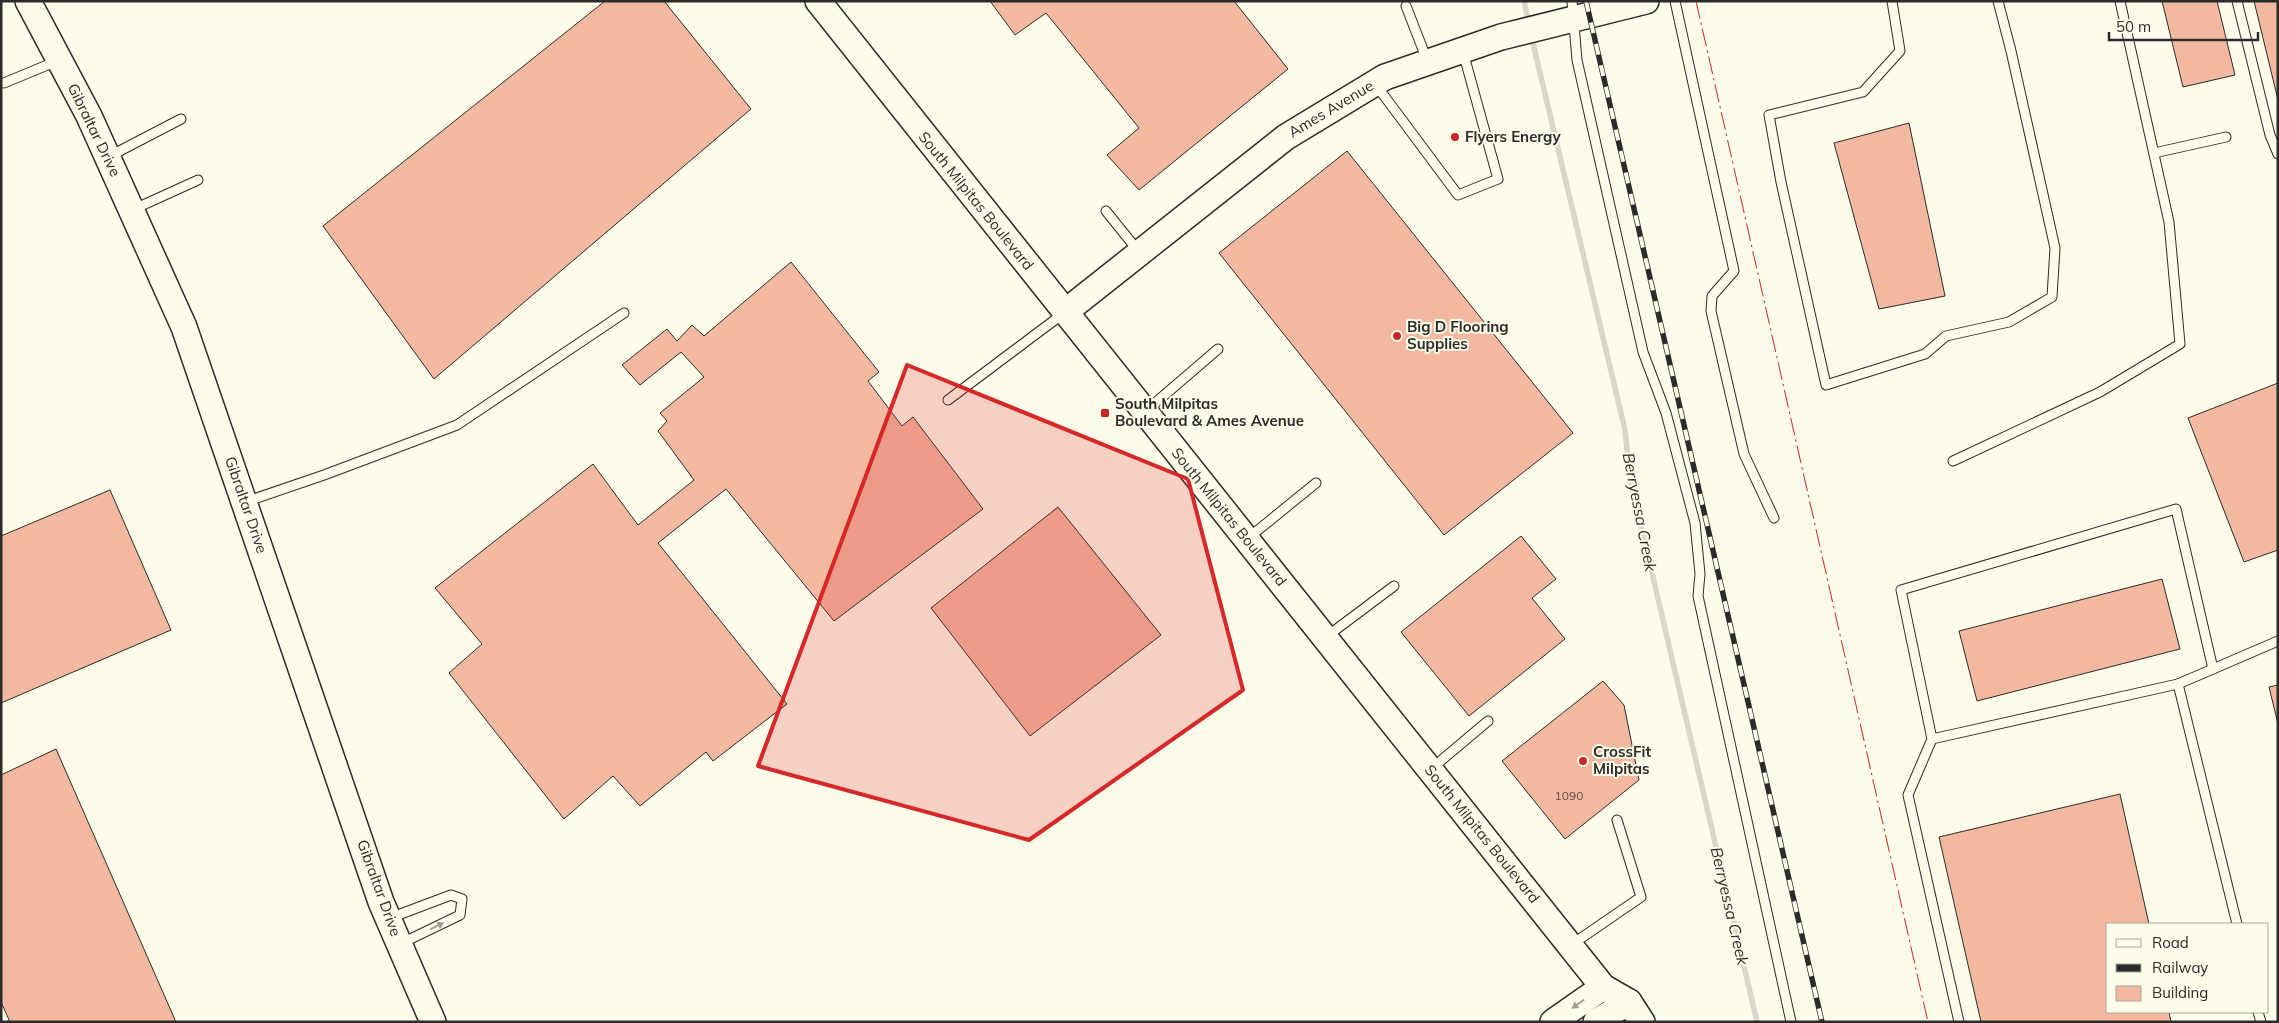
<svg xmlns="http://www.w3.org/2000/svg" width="2279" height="1023" viewBox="0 0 2279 1023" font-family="Mulish,sans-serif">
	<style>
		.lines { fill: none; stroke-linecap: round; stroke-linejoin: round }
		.stream { stroke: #d8d7c9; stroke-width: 5.5 }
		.building { fill: #f2b8a0; stroke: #2b2b2b }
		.lane-casing { stroke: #2b2b2b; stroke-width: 11 }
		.secondary-casing { stroke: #2b2b2b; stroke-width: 28 }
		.lane { stroke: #fdfbea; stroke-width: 9 }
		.secondary { stroke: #fdfbea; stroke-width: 25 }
		.rail-casing { stroke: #2b2b2b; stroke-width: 5.5 }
		.rail { stroke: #fdfbea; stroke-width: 4; stroke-dasharray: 11; stroke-linecap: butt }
		.power { stroke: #c62828; stroke-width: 1; stroke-dasharray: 18 4 2.5 4; stroke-linecap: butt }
		.oneway { fill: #9e9d94 }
		.marked { fill: #d62828; fill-opacity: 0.2; stroke: #d62828; stroke-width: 4; stroke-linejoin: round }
		.poi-dot { fill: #c62828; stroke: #fdfbea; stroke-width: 2 }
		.labels { text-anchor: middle; stroke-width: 4; stroke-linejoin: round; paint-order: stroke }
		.number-label { font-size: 12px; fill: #5d4e48 }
		.street-label { font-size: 15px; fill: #2b2b2b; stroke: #fdfbea }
		.poi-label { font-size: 15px; font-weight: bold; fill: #2b2b2b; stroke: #fdfbea; text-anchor: start }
		.water-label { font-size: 16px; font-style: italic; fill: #2b2b2b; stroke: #fdfbea }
	</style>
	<rect width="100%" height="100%" fill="#fdfbea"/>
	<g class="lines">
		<g class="stream">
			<path d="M1524 1 1529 23"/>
			<path d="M1531 35 1625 430 1630 479 1757 1022"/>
		</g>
	</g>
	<g class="building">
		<path d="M605 1H664L751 109 434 379 323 226Z"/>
		<path d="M990 1H1234L1288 69 1139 190 1107 155 1139 128 1046 13 1015 35Z"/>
		<path d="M2162 1H2217L2235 75 2183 87Z"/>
		<path d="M2254 1H2278V100Z"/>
		<path d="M1909 123 1945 296 1879 309 1834 143Z"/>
		<path d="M1347 151 1573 433 1444 535 1219 253Z"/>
		<path d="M791 262 879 372 868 381 902 426 913 417 983 509 834 621 726 489 658 543 787 704 713 761 706 752 640 806 613 776 564 819 449 673 482 644 435 588 593 464 638 525 694 480 658 431 667 421 660 413 704 377 681 352 640 385 622 365 667 329 677 341 692 325 704 336Z"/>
		<path d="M2278 383V550L2244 562 2188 418Z"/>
		<path d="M110 490 171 630 1 703V536Z"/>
		<path d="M1058 507 1161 635 1030 736 931 608Z"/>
		<path d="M1521 536 1556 579 1532 598 1565 639 1469 716 1401 632Z"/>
		<path d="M2162 579 2180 649 1977 701 1959 631Z"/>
		<path d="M1603 681 1624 705 1639 780 1565 839 1502 761Z"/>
		<path d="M2278 685V724L2269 687Z"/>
		<path d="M56 749 176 1022H10L1 1002V775Z"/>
		<path d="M2120 794 2149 924H2108V1012H2169L2171 1022H1981L1939 837Z"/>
	</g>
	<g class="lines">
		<g class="lane-casing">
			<g id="lane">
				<path d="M1572 1 1577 60 1643 352 1666 413 1695 523 1700 574 1698 596 1791 1022"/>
				<path d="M1675 1 1734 271 1712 296 1711 311 1744 454 1774 518"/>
				<path d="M1892 1 1900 51 1863 92 1769 115 1781 182 1826 385 1925 354 1946 336 2009 322 2052 297 2055 248 2011 51 1998 1"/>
				<path d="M2237 1 2270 135 2278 154"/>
				<path d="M1406 6 1427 60"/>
				<path d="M4 83 57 61"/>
				<path d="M1376 85 1458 195 1498 179 1463 52"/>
				<path d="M2154 153 2226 137"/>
				<path d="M108 157 181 119"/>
				<path d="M132 210 198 180"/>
				<path d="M1106 211 1139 252"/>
				<path d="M948 400 1064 313"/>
				<path d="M1147 410 1218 349"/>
				<path d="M1953 461 2100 392 2180 344 2169 222 2120 1"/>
				<path d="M245 502 324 475 457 425 624 313"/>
				<path d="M1247 539 1316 483"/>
				<path d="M1326 637 1394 586"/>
				<path d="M2178 684 1932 739 1901 590 2176 509 2213 669"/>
				<path d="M1932 739 1908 795 1959 1022"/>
				<path d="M1431 769 1488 721"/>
				<path d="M390 918 451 895 462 899 460 915 400 944"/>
				<path d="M2237 924 2178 684 2278 641"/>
				<path d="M1571 945 1641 897 1617 820"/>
				<path d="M2258 1012 2261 1022"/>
			</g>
		</g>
		<g class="secondary-casing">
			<g id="secondary">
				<path d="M28 1 89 116 184 327 381 902 433 1022"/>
				<path d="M818 1 1603 987 1629 1002 1642 1022"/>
				<path d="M1065 312 1286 137 1385 77 1501 37 1646 1"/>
				<path d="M1553 1022 1603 987"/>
				<path d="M1596 1022 1629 1002"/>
			</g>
		</g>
		<use href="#lane" class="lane"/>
		<use href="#secondary" class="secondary"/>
		<g class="rail-casing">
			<path id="rail" d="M1586 1 1822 1022"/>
		</g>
		<use href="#rail" class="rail"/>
		<path class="power" d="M1696 1 1928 1022"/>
	</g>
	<defs><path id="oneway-solid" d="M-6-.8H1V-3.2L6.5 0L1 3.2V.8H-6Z" transform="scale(1.25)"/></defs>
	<g class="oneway">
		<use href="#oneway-solid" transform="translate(437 926) rotate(-26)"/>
		<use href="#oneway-solid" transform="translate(1578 1004) rotate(145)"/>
	</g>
	<path class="marked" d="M907 365 1188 479 1243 690 1029 840 758 766Z"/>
	<g class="poi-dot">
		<circle cx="1455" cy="137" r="5"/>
		<circle cx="1397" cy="336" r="5"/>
		<rect x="1100" y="408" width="10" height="10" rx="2.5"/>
		<circle cx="1583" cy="761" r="5"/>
	</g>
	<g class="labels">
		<g class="number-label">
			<text x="1569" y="800">1090</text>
		</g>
		<g class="street-label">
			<text transform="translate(1331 109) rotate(-31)" y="5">Ames Avenue</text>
			<text transform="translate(94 130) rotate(64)" y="5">Gibraltar Drive</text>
			<text transform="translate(976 201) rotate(51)" y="5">South Milpitas Boulevard</text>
			<text transform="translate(246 505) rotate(71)" y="5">Gibraltar Drive</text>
			<text transform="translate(1229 517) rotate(51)" y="5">South Milpitas Boulevard</text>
			<text transform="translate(1482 834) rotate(51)" y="5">South Milpitas Boulevard</text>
			<text transform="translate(379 888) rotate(70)" y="5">Gibraltar Drive</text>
		</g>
		<g class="poi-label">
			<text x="1465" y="142">Flyers Energy</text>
			<text x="1407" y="332">Big D Flooring<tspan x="1407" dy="17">Supplies</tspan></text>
			<text x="1115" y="409">South Milpitas<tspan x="1115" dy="17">Boulevard &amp; Ames Avenue</tspan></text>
			<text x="1593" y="757">CrossFit<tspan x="1593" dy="17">Milpitas</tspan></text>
		</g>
		<g class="water-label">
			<text transform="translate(1640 512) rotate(79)" y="6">Berryessa Creek</text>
			<text transform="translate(1730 906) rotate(77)" y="6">Berryessa Creek</text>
		</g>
	</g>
	<rect width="2279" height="1023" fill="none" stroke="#2b2b2b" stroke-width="5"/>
	<rect x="2106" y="923" width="162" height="90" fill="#fdfbea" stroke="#a9a89e"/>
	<rect x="2116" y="939" width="25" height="8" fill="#fdfbea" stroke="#a9a89e"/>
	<text x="2152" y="948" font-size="15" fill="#2b2b2b">Road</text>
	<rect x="2116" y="964" width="25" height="8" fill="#2b2b2b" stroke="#a9a89e"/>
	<text x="2152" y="973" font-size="15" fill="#2b2b2b">Railway</text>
	<rect x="2116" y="986" width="25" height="15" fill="#f2b8a0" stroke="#a9a89e"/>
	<text x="2152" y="998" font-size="15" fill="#2b2b2b">Building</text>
	<path d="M2109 32v8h149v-8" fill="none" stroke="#2b2b2b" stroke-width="2.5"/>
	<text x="2116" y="32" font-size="15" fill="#2b2b2b" stroke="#fdfbea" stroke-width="4" paint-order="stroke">50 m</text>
</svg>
